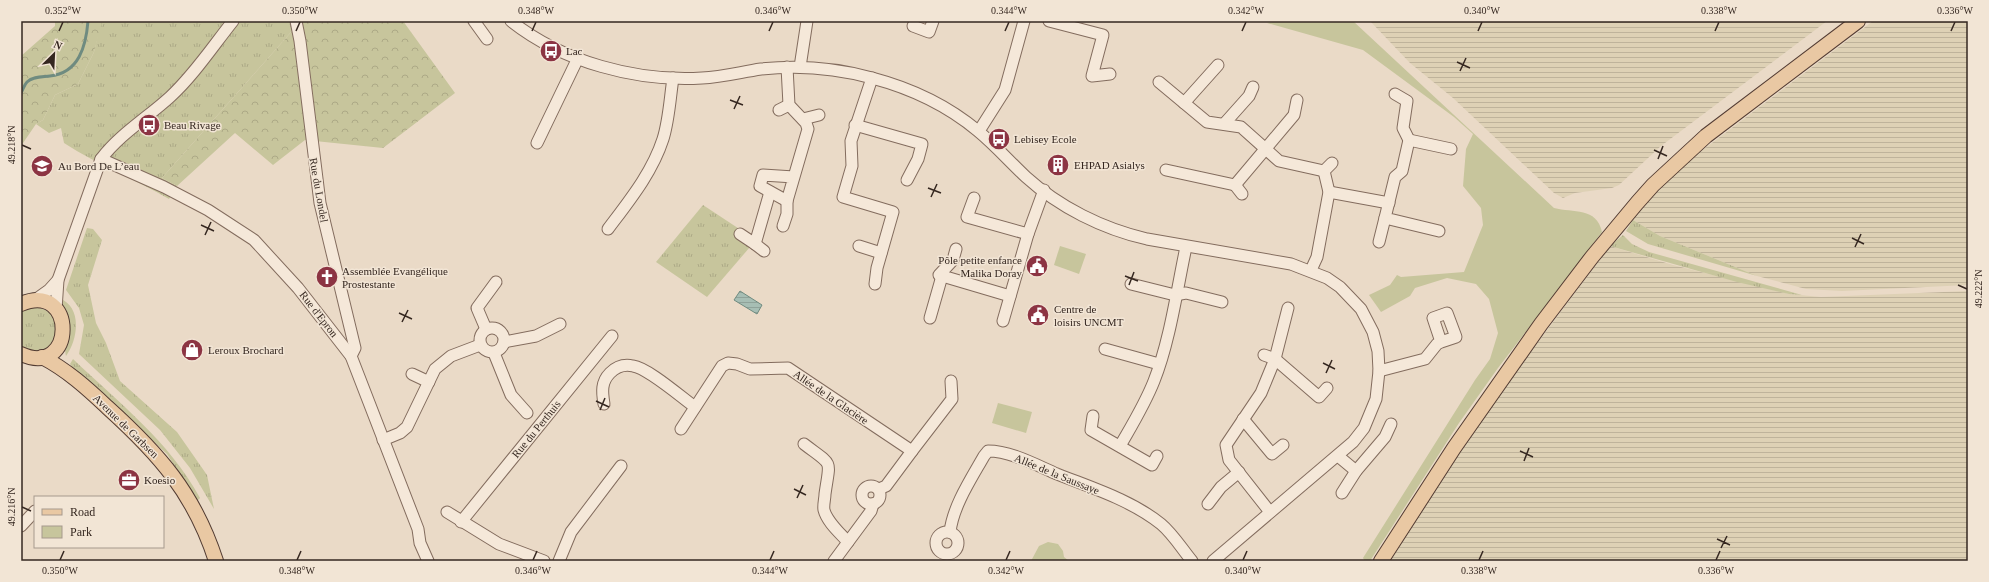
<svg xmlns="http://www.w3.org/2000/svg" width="1989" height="582" viewBox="0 0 1989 582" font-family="Georgia,serif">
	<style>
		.farmland { fill: url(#farmland-rules) }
		.grass { fill: url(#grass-tufts) }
		.forest { fill: url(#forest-crowns) }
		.green { fill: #c7c59c }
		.water { fill: url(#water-rules); stroke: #6f8b80 }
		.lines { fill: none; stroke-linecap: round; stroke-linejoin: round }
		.stream { stroke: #6f8b80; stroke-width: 3 }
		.minor-casing { stroke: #836c5e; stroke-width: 13 }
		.major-casing { stroke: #523b32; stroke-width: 16 }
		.minor { stroke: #f5e8d9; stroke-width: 11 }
		.major { stroke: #e9c8a3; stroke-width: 14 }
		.ticks { fill: none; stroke: #352720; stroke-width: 1.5 }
		.labels { text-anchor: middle; stroke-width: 3; stroke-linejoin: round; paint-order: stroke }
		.poi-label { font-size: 11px; fill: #352720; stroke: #f2e5d5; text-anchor: start }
		.street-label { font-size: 11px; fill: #352720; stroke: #f2e5d5 }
		.neatline { fill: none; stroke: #352720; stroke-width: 1.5 }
		.ticks-label { font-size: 10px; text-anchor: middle; fill: #352720 }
	</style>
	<defs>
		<pattern id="farmland-rules" width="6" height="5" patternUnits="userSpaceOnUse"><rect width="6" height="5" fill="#ded1b5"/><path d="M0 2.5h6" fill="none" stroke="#bfb39b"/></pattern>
		<pattern id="grass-tufts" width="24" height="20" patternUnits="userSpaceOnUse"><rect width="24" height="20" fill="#c7c59c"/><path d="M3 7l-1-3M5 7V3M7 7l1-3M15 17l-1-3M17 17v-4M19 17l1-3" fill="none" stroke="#aca986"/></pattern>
		<pattern id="forest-crowns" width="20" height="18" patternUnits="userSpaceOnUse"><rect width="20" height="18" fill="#c7c59c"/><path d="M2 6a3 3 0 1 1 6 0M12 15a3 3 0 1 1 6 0" fill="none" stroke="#aca986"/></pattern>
		<pattern id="water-rules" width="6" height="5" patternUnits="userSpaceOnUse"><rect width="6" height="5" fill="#a7beb4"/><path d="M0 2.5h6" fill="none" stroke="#90a39a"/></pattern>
	</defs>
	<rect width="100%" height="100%" fill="#eadac7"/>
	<g class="farmland">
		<path d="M1370 21H1827L1661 146 1619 185 1612 188 1575 193 1563 198 1554 193 1453 98 1410 63Z"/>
		<path d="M1873 21H1968V285L1842 291 1806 289 1757 276 1660 236 1633 220 1642 207 1675 173 1700 152Z"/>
		<path d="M1610 246 1673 265 1789 294 1821 297 1968 291V561H1389L1490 406Z"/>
	</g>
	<g class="grass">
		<path d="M101 21H290L292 31 162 178 177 186 169 199C135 179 98 165 64 143L61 128 49 133 36 124 43 120 55 95 78 84 94 52Z"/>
		<path d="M703 205 756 240 707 297 656 262Z"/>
		<path d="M1633 220 1660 236 1757 276 1648 244 1626 231Z"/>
		<path d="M87 228 93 229 102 240 88 285 96 323 106 343 120 381 177 432 207 475 214 509 190 468 160 430 79 354 84 325 79 308 66 290Z"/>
		<path d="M1623 235 1632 244 1649 252 1802 295 1789 294 1737 282 1610 246Z"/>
		<path d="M59 298C83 307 78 340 66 356L65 350 69 325Z"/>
		<path d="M34 307C75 311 54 368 21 347V311Z"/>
		<path d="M73 359C119 403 169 441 200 498L197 501 167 454 73 368 70 364Z"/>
	</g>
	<g class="forest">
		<path d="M55 21 102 22 94 52 78 84 55 95 43 120 36 124 21 146V56L55 26Z"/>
		<path d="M290 21H403L455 93 383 148 305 140 273 165 235 133 177 186 162 178 292 31Z"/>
	</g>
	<g class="green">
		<path d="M1278 21H1353L1554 208C1573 213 1597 207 1602 232L1498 368 1459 423 1370 561H1365L1363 558 1475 380 1490 359 1498 333 1489 299 1476 284 1447 278 1415 288 1410 296 1381 312 1369 295 1390 285 1397 275 1401 277 1464 272 1483 225 1481 208 1463 186 1466 149 1473 134 1454 117 1363 50 1267 23Z"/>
		<path d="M1060 246 1086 254 1079 274 1054 265Z"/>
		<path d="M998 403 1032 412 1026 433 992 423Z"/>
		<path d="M1048 542 1058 544 1063 551 1064 557 1069 561H1031L1039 546Z"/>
	</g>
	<path class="water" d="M740 291 762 305 757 314 734 300Z"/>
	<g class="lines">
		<path class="stream" d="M21 93C23 90 24 85 27 82 33 76 43 77 50 76 79 73 86 46 88 21"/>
		<g class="minor-casing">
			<g id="minor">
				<path d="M296 21 300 41 320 203 355 348 351 356"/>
				<path d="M474 21 487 39"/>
				<path d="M511 21C563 62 636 82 702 78 722 77 741 72 761 69 798 65 836 68 872 78 910 88 948 106 978 131 995 145 1010 162 1026 177 1059 207 1103 229 1147 239L1291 264 1327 278 1340 287 1361 309 1373 332 1378 351 1379 371 1376 399 1364 428 1353 442 1213 561"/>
				<path d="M1049 21 1103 35 1092 76 1110 74"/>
				<path d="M913 26 929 32 933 21"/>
				<path d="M787 67 789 105 806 123 808 129 787 201 760 186 763 175 794 177"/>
				<path d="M800 67 807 21"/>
				<path d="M872 78 851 141 852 166 843 197 893 212 877 268 875 284"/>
				<path d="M1159 82 1207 122 1241 127 1279 161 1324 171"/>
				<path d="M1395 94 1407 101 1403 128 1409 140 1402 171 1395 177 1385 218 1439 231"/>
				<path d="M1184 103 1218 65"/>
				<path d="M779 110 789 105"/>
				<path d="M803 119 819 115"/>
				<path d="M1224 124 1249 96 1253 87"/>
				<path d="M855 125 922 144 918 159 907 180"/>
				<path d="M979 131 1005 90 1024 21"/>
				<path d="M1409 140 1451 149"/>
				<path d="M537 143 578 58"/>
				<path d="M101 159 164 187 208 210 254 240 298 288 351 356 418 529 420 543 428 561"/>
				<path d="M1166 170 1235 185 1294 115 1297 100"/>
				<path d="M1324 171 1332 163"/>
				<path d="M1235 185 1242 194"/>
				<path d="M1329 192 1389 203"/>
				<path d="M974 198 967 217 1028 234"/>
				<path d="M783 226 787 214V201"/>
				<path d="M608 229C629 201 652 173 663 139 669 120 670 98 673 78"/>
				<path d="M740 234 755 244 770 192"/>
				<path d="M1379 242 1385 218"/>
				<path d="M755 244 764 251"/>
				<path d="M859 246 881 253"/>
				<path d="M956 249 953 260 939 275 1010 296"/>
				<path d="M1311 270 1317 257 1329 192 1324 171"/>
				<path d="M1131 284 1175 295 1186 293 1222 302"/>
				<path d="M35 300 49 290 58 280"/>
				<path d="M56 309 58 280 101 159C120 134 147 118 170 97 194 75 213 46 233 21"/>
				<path d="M930 318 942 276"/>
				<path d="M1003 321 1028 234 1044 190"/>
				<circle cx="492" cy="340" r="12"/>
				<path d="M486 329 477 308 496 282"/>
				<path d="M504 342 536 336 560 324"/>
				<path d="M1105 349 1159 364"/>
				<path d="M494 353 511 395 527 413"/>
				<path d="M1264 355 1275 359 1319 397 1327 388"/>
				<path d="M1379 371 1425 359 1437 344 1441 342 1433 318 1447 313 1456 337 1441 342"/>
				<path d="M412 374 429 382"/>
				<path d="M604 404C602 392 601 382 610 373 617 366 624 364 633 366 648 368 681 397 695 407"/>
				<path d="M1093 416 1091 430 1152 465 1157 456"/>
				<path d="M1243 419 1272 454 1283 445"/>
				<path d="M681 429 722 366 728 363 737 364 750 369 788 368 912 451 952 399 951 381"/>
				<path d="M383 440 400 433 407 427 435 369 451 356 480 345"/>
				<path d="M804 444C834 467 830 458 825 494 825 499 823 505 824 510 827 522 840 533 848 542"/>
				<path d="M1120 446C1132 425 1145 404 1154 381 1170 341 1177 289 1186 247"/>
				<path d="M1338 456 1356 471"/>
				<circle cx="871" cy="495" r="9"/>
				<path d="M879 489 886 486 912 451"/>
				<path d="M1342 493 1356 471 1385 437 1391 424"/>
				<path d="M1208 504 1221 487 1239 472"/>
				<path d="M447 512 499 544 544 561"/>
				<path d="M1270 512 1229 460 1226 445 1261 393 1275 359 1288 308"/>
				<path d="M461 522 612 336"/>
				<path d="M21 526 35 511"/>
				<path d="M950 532C953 506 971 479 984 456L988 451C1011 451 1036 465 1057 474 1092 488 1131 500 1161 524 1173 534 1182 549 1192 561"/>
				<circle cx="947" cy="543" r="11"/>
				<path d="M559 561 571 532 621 466"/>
				<path d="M834 561 871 511 873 504"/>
			</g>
		</g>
		<g class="major-casing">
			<g id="major">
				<path d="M21 304C77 280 76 379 21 354"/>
				<path d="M42 357C67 370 87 388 107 407 159 454 194 493 216 561"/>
				<path d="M1381 561 1454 448 1541 324 1592 257 1637 203 1653 185 1706 136 1858 21"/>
			</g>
		</g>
		<use href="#minor" class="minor"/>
		<use href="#major" class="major"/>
	</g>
	<path class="ticks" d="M59 31 63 22M296 31 300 22M532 31 536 22M769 31 773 22M1005 31 1009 22M1242 31 1246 22M1478 31 1482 22M1715 31 1719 22M1951 31 1955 22M1457 62 1470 68M1460 71 1466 58M730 100 743 105M734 109 740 96M22 145 31 149M1654 150 1667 156M1658 159 1663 146M928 188 941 193M931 197 937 184M201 225 214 231M205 235 211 222M1852 238 1864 244M1855 247 1861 234M1125 276 1138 281M1129 285 1134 272M1958 285 1967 289M399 313 412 319M402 322 408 310M1323 363 1335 369M1326 373 1332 360M596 401 609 407M600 410 605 398M1520 451 1533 457M1524 461 1529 448M794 489 806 495M797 498 803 485M22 507 31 511M1717 539 1730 545M1721 548 1727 536M60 560 64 551M297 560 301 551M533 560 537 551M770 560 774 551M1006 560 1010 551M1243 560 1247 551M1479 560 1483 551M1716 560 1720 551"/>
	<defs>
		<g id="bus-disc" transform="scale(1.15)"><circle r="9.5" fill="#8c3443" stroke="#f2e5d5"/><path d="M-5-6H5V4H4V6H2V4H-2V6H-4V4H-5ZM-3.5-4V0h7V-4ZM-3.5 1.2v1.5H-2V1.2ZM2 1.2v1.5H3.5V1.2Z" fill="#fff"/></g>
		<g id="building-disc" transform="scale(1.15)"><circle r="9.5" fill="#8c3443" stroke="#f2e5d5"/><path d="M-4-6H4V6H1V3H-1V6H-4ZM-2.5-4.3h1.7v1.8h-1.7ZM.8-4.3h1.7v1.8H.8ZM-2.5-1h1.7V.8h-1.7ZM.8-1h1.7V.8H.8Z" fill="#fff"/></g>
		<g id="school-disc" transform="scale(1.15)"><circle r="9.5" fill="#8c3443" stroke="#f2e5d5"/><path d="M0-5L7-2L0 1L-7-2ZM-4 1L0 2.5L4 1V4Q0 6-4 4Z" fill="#fff"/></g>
		<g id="civic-disc" transform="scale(1.15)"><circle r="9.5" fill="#8c3443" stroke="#f2e5d5"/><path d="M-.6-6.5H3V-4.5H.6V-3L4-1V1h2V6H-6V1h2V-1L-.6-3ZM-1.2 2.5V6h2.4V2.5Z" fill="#fff"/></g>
		<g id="church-disc" transform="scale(1.15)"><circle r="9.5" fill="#8c3443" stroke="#f2e5d5"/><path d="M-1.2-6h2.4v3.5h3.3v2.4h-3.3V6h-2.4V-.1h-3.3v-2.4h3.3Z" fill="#fff"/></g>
		<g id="shop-disc" transform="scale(1.15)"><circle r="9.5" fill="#8c3443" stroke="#f2e5d5"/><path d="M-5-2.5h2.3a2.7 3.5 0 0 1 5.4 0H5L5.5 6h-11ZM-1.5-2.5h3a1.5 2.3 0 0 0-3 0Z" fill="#fff"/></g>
		<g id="office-disc" transform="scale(1.15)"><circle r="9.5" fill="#8c3443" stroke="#f2e5d5"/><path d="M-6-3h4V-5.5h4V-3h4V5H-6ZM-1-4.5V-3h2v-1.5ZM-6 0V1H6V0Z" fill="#fff"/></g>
	</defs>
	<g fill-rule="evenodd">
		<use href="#bus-disc" x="551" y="51"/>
		<use href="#bus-disc" x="149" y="125"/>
		<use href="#bus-disc" x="999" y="139"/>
		<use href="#building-disc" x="1058" y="165"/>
		<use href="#school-disc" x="42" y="166"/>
		<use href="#civic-disc" x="1037" y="266"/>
		<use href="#church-disc" x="327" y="277"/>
		<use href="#civic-disc" x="1038" y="315"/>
		<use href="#shop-disc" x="192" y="350"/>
		<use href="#office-disc" x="129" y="480"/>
	</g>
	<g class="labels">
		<g class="poi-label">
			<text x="566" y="55">Lac</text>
			<text x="164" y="129">Beau Rivage</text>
			<text x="1014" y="143">Lebisey Ecole</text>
			<text x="1074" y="169">EHPAD Asialys</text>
			<text x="58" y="170">Au Bord De L’eau</text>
			<text x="1022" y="264" text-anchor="end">Pôle petite enfance<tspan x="1022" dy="13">Malika Doray</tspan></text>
			<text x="342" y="275">Assemblée Evangélique<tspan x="342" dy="13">Prostestante</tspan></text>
			<text x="1054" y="313">Centre de<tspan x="1054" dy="13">loisirs UNCMT</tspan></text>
			<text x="208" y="354">Leroux Brochard</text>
			<text x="144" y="484">Koesio</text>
		</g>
		<g class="street-label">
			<text transform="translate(319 190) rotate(80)" y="4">Rue du Londel</text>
			<text transform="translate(319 314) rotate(52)" y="4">Rue d'Epron</text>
			<text transform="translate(831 397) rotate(34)" y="4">Allée de la Glacière</text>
			<text transform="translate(126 426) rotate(44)" y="4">Avenue de Garbsen</text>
			<text transform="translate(536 429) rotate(-51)" y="4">Rue du Perthuis</text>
			<text transform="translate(1057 474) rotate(22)" y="4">Allée de la Saussaye</text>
		</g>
	</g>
	<rect width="1989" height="582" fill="none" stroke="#f2e5d5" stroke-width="44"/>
	<rect x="34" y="496" width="130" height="52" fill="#f2e5d5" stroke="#a6998d"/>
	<rect x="42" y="509" width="20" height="6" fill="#e9c8a3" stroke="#a6998d"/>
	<text x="70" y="516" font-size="12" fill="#352720">Road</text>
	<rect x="42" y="526" width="20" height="12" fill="#c7c59c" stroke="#a6998d"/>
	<text x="70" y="536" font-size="12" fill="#352720">Park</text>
	<g transform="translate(54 54) rotate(24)" stroke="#f2e5d5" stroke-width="3" paint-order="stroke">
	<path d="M0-3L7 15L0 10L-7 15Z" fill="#352720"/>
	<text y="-6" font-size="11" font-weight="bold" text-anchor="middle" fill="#352720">N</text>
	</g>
	<rect x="22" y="22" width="1945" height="538" class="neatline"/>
	<g class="ticks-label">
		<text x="63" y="14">0.352°W</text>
		<text x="300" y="14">0.350°W</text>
		<text x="536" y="14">0.348°W</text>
		<text x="773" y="14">0.346°W</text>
		<text x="1009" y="14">0.344°W</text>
		<text x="1246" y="14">0.342°W</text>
		<text x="1482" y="14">0.340°W</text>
		<text x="1719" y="14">0.338°W</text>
		<text x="1955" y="14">0.336°W</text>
		<text transform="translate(11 145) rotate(-90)" y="4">49.218°N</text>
		<text transform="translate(1978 289) rotate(-90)" y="4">49.222°N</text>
		<text transform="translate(11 507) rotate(-90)" y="4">49.216°N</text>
		<text x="60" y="574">0.350°W</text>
		<text x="297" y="574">0.348°W</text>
		<text x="533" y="574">0.346°W</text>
		<text x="770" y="574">0.344°W</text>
		<text x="1006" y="574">0.342°W</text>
		<text x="1243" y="574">0.340°W</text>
		<text x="1479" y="574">0.338°W</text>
		<text x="1716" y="574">0.336°W</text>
	</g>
</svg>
